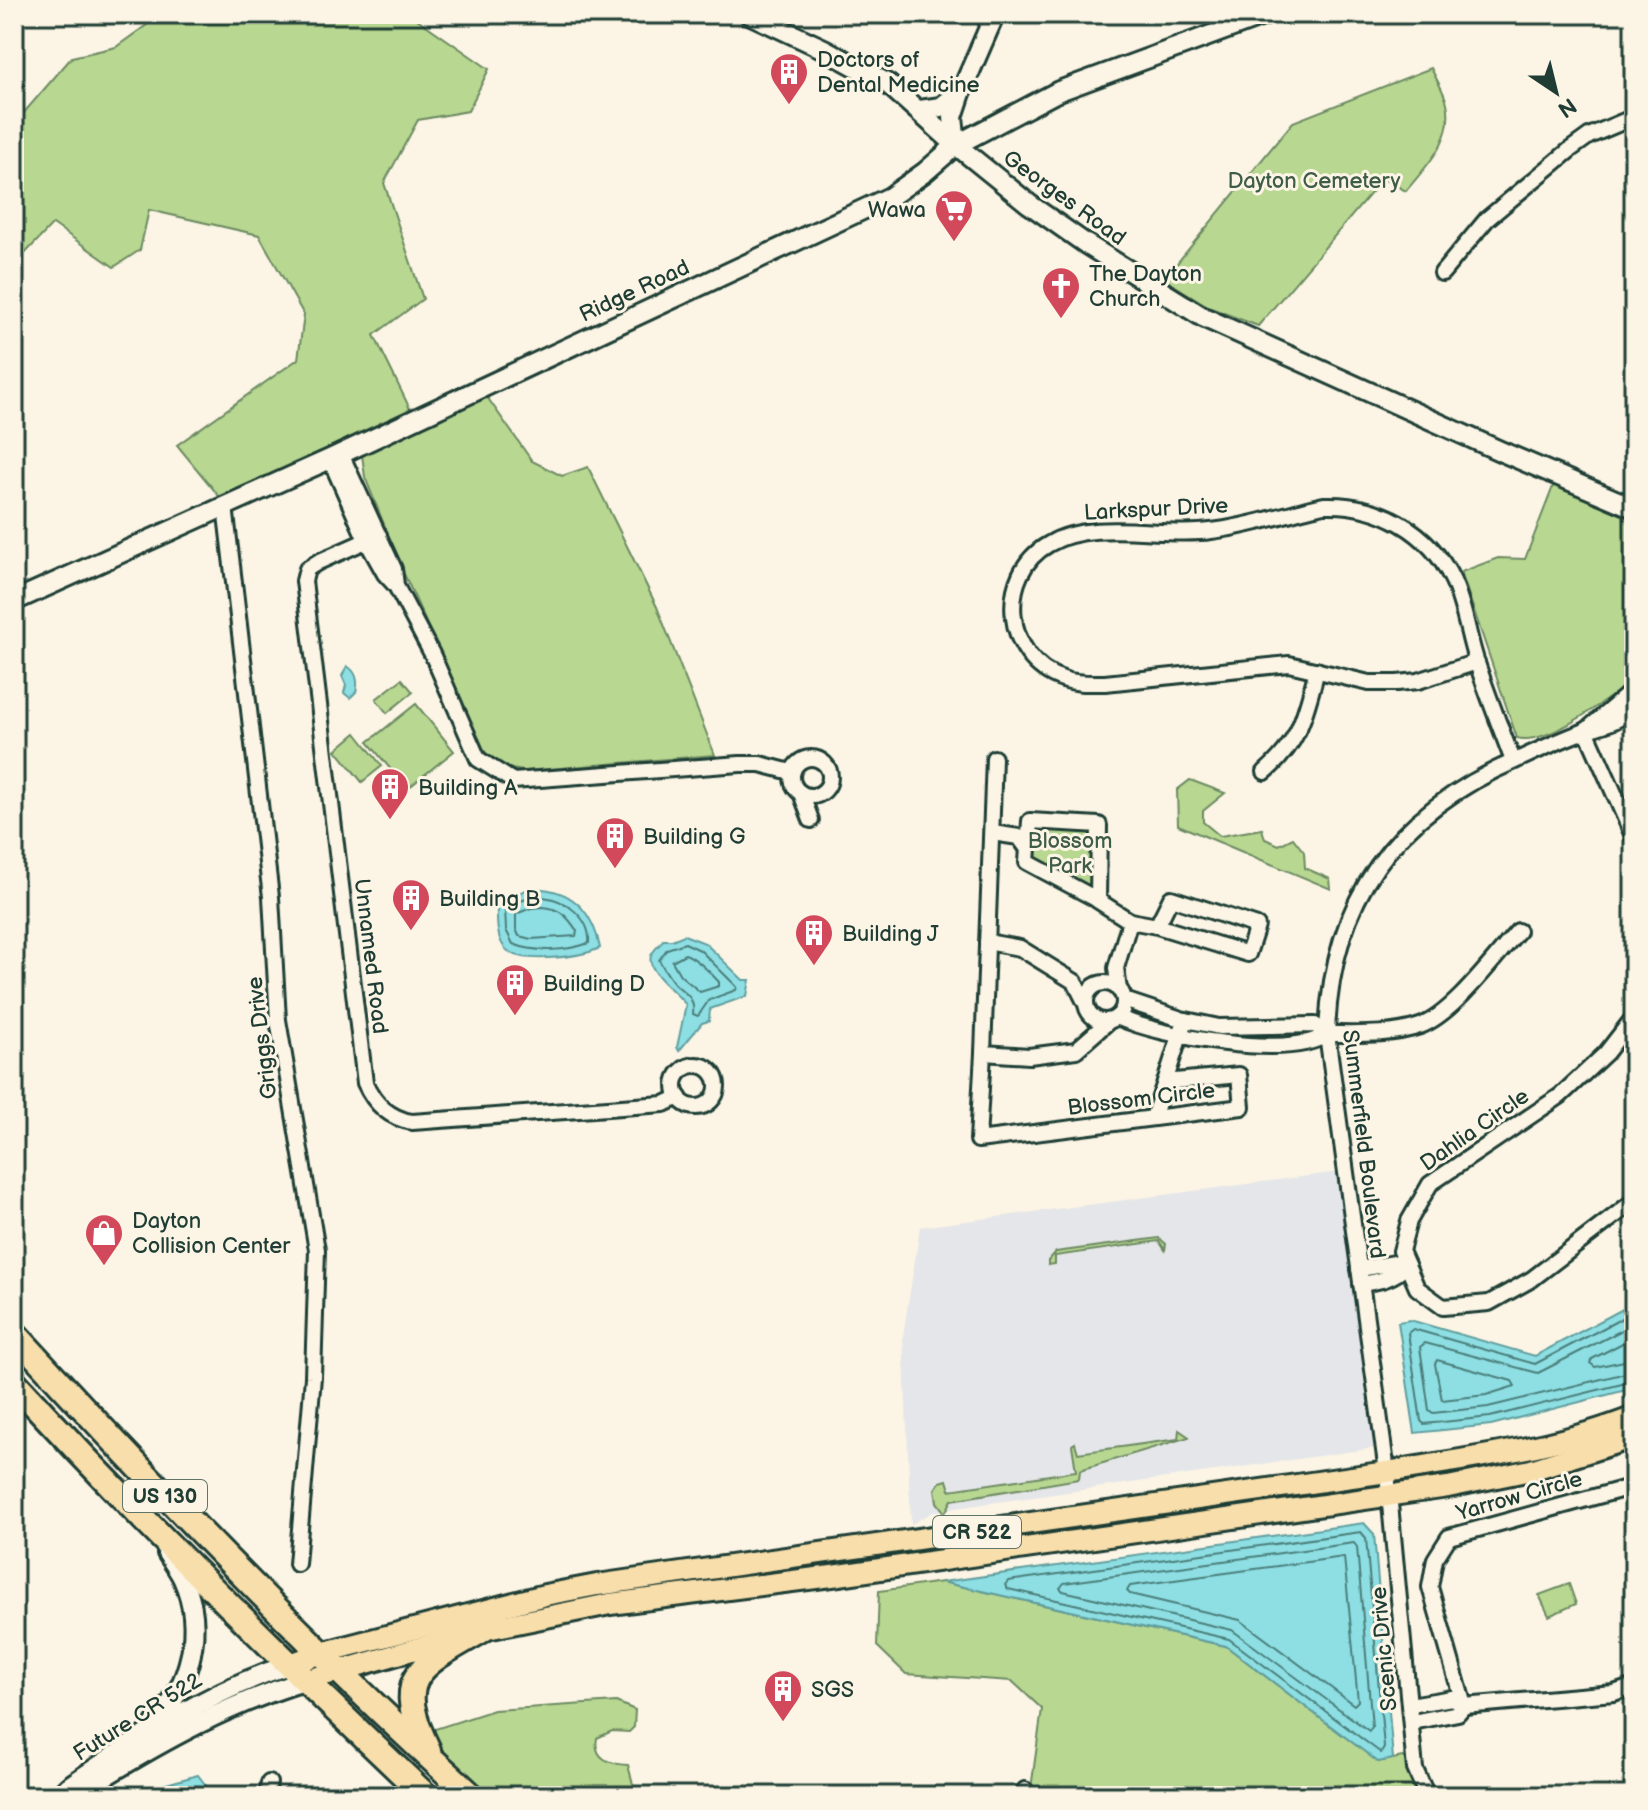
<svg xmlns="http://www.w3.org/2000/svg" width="1648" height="1810" viewBox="0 0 1648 1810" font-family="'Balsamiq Sans',sans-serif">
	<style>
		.built { fill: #e5e6e9 }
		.green { fill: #b8d791; stroke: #6c8a62; stroke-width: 2 }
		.water { fill: #8ddfe4; stroke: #619e9e; stroke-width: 2 }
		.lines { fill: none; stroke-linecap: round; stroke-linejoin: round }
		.shore { stroke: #4b7e7a; stroke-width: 2 }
		.street-casing { stroke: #1f3d34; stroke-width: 20 }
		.secondary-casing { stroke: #1f3d34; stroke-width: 24 }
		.primary-casing { stroke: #1f3d34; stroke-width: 26 }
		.highway-casing { stroke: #1f3d34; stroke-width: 30 }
		.street { stroke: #fcf5e5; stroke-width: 14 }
		.secondary { stroke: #fcf5e5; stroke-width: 18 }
		.primary { stroke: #f8deab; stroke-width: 20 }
		.highway { stroke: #f8deab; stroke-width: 24 }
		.labels { text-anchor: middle; stroke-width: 6; stroke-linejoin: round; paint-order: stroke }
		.shield { fill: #fcf5e5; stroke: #617469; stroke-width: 2 }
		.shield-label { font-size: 20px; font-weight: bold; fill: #1f3d34 }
		.poi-label { font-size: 22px; fill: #1f3d34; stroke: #fcf5e5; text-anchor: start }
		.park-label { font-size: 22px; fill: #3e5c47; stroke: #fcf5e5 }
		.street-label { font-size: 22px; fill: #1f3d34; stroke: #fcf5e5 }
	</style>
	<rect width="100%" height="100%" fill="#fcf5e5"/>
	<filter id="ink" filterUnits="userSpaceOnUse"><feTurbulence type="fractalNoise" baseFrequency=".0125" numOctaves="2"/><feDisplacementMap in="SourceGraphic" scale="16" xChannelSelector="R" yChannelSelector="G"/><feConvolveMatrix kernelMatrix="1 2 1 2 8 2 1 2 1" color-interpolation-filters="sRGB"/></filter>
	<g filter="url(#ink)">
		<path class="built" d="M1339 1172 1382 1447 935 1511 911 1524 903 1336 920 1227Z"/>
		<g class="green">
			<path d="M162 14H410L489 69 468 111 418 120 384 183 423 299 374 335 413 415 223 501 177 445 298 359 304 315 259 235 149 210 140 250 114 267 53 224 17 262 14 259V124L72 57 116 47Z"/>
			<path d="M1431 68C1436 79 1444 91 1447 103 1455 139 1427 165 1406 191L1383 179 1258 326 1211 308 1164 279 1293 122Z"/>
			<path d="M487 397 532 461 562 476 588 467 657 607 715 755 525 771C508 770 497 765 485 752L404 574 365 477 362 455Z"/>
			<path d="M1554 484 1634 518V680C1608 698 1548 747 1517 738L1461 572 1498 558 1525 559Z"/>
			<path d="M402 679 413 692 387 713 376 699Z"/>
			<path d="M416 704 454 751 407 789 368 742Z"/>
			<path d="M356 733 382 766 362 782 336 750Z"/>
			<path d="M1190 780 1225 793 1203 811V822L1220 836 1262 829 1265 839 1279 845 1293 838 1304 852 1305 868 1330 879 1331 889 1178 825 1177 790Z"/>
			<path d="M1036 827 1095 831 1092 889 1032 860Z"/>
			<path d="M1159 1238 1166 1244 1165 1250 1159 1241 1055 1256V1264L1048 1265V1261L1056 1252Z"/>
			<path d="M1179 1430 1189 1437 1080 1470 1079 1479 952 1500 945 1513 937 1502 935 1489 940 1482 947 1480 950 1490 1076 1471 1072 1445 1075 1443 1078 1453 1178 1439Z"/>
			<path d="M942 1582 1226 1646 1378 1762 1413 1755 1427 1796H1030L1042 1709 1012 1681 906 1674 877 1646 879 1591Z"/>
			<path d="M1569 1584 1576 1604 1549 1616 1539 1595Z"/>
			<path d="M616 1702 635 1710 634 1727 629 1732 612 1731 597 1738C593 1759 610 1764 628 1765L636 1796H492L442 1753 432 1730 494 1710Z"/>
		</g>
		<g class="water">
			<path d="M347 666C356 671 359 681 356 692L350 698 344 693 346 685 342 676Z"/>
			<path d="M542 889C576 892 594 916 600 948 581 957 524 964 508 951 495 941 497 917 497 902L526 890Z"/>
			<path d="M684 935 705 943 743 980H750L747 996 710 1009 709 1021 702 1023 679 1051 677 1047 686 1005C679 994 646 972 651 956 652 951 660 945 663 940H672Z"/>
			<path d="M1634 1303V1388L1491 1425 1415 1433 1398 1322 1410 1320 1535 1356Z"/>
			<path d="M1364 1523 1374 1534 1393 1759 1378 1762 1226 1646 942 1582Z"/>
			<path d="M198 1775 214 1796H148L163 1785Z"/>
		</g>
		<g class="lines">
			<g class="shore">
				<path d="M543 897C565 899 591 918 589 943 567 951 535 953 513 944L506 930 505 908 528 898Z"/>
				<path d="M543 907C560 908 568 917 577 931L576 936 531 939 519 936 516 929V914L531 908Z"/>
				<path d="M685 943 700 950 737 987 736 990 709 1000 698 1016 693 1014C695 996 685 994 674 983 668 976 663 967 659 960L667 949Z"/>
				<path d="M685 954C695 957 711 973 719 982V986L700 992 680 975 672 961Z"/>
				<path d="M1634 1312 1535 1364 1413 1329 1408 1333 1421 1421 1424 1424 1490 1417 1634 1381"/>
				<path d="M1634 1324 1538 1373 1425 1343 1420 1347 1429 1410 1433 1413 1488 1407 1634 1371"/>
				<path d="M1634 1337 1592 1359 1590 1363 1595 1367 1634 1359"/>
				<path d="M1437 1360 1512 1381 1515 1386 1486 1395 1442 1400 1435 1364Z"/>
				<path d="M1361 1532 1366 1538 1384 1748 1381 1753 1229 1639 1008 1589 1005 1585 1008 1581Z"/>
				<path d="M1354 1543 1357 1547 1372 1727 1369 1731 1232 1630 1063 1591 1060 1588 1064 1583Z"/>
				<path d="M1344 1557 1358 1701 1354 1705 1240 1620 1130 1594 1127 1591 1130 1586Z"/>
			</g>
			<g class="street-casing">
				<g id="street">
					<path d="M1442 273 1487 219 1571 149 1589 136 1634 117"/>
					<path d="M341 454 394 569 396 585"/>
					<path d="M330 459 366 540 385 574 396 586 432 654 478 759 513 781 740 764H760L791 772"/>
					<path d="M225 506 271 897 278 1020 317 1250 313 1377 297 1564"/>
					<path d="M379 535 318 562 307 569 304 581 365 1083C374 1103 389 1118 412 1122L664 1104 679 1097"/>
					<path d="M1477 662 1418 681 1397 683H1369L1289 664 1105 683C1091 683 1076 684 1063 679 1004 660 995 574 1049 544 1093 518 1162 538 1211 531 1249 527 1287 513 1324 505 1379 503 1430 531 1453 581 1465 607 1468 637 1477 663 1488 696 1501 729 1513 761"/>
					<path d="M1590 727 1634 689"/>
					<path d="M1586 730 1634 838"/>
					<circle cx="811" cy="777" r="19"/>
					<path d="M1265 772C1301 741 1305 714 1317 670"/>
					<path d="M801 793 811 820"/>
					<path d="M1030 821 1099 825 1098 900 1027 862Z"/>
					<path d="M992 833 1019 837 1027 848"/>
					<path d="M1097 900 1130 921 1116 968 1119 990"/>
					<path d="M1130 921 1157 926 1248 954 1257 926 1171 898 1157 926"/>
					<path d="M987 942 1020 948 1075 982 1085 1002"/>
					<circle cx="1105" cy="1002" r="19"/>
					<path d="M1124 1000 1181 1019 1219 1027 1315 1025 1327 1034"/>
					<path d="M1117 1017C1159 1036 1290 1061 1327 1034"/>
					<path d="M1634 1017 1606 1053 1560 1096 1430 1184 1409 1221 1401 1251 1417 1288 1443 1307 1489 1303 1532 1279 1634 1201"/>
					<path d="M1109 1021 1076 1050 1029 1056 983 1053 978 1140 1242 1107 1239 1075 1165 1082 1185 1020"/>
					<path d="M1327 1034C1357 1034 1391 1036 1420 1026 1453 1014 1494 958 1518 931"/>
					<path d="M983 1053 994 758"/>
					<circle cx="696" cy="1086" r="21"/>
					<path d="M1153 1118 1165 1082"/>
					<path d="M1359 1269 1395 1263 1407 1265C1394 1279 1379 1281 1361 1284"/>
					<path d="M1410 1705 1452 1698 1464 1706 1614 1693 1634 1686"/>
					<path d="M1464 1706 1430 1587 1435 1559 1449 1537 1634 1486"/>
					<path d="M1412 1722 1458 1713 1464 1706"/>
					<path d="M267 1796 269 1783"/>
					<path d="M1024 1796 1025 1790"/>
					<path d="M1427 1796 1415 1769 1387 1472 1327 1034C1331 899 1394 813 1517 760 1539 750 1562 739 1585 731 1607 723 1614 724 1634 708"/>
				</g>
			</g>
			<g class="secondary-casing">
				<g id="secondary">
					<path d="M749 14 824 49 888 84 956 145 1029 204 1086 244 1203 317 1500 451 1634 508"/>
					<path d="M920 110 941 107 962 90"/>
					<path d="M956 145 953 117 962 90 995 14"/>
					<path d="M14 601 330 459 890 197 925 172 956 145 1059 91 1268 14"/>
					<path d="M155 1723C191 1685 205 1628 183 1579 179 1570 172 1561 167 1553"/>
					<path d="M97 1781C164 1740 229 1704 304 1681"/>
					<path d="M59 1796 68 1787C138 1739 206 1692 288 1665"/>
				</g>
			</g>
			<g class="primary-casing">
				<g id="primary">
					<path d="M288 1665 321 1653 545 1595 597 1585 1387 1472C1469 1458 1556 1448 1634 1417"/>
					<path d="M304 1681 482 1630 610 1604 832 1576 1448 1487 1531 1470 1634 1437"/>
				</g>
			</g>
			<g class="highway-casing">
				<g id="highway">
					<path d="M14 1333C160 1493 311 1650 472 1796"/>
					<path d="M14 1382C146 1526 285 1662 426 1796"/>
					<path d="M428 1750C391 1675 420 1666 482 1630"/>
				</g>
			</g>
			<use href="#street" class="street"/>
			<use href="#secondary" class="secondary"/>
			<use href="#primary" class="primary"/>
			<use href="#highway" class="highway"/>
		</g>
	</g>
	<defs>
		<g id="building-pin" transform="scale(2)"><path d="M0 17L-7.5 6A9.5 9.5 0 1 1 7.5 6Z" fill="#d1495b" stroke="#fcf5e5"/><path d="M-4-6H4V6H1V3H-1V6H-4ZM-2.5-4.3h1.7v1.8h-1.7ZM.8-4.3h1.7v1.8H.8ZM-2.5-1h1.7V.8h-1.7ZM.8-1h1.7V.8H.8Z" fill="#fff"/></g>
		<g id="supermarket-pin" transform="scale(2)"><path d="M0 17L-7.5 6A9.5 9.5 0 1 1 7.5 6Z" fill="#d1495b" stroke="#fcf5e5"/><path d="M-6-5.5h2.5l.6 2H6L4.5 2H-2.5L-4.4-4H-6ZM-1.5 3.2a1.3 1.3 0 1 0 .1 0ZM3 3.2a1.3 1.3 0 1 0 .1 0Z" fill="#fff"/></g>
		<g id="church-pin" transform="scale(2)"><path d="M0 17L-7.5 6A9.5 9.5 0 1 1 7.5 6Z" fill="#d1495b" stroke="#fcf5e5"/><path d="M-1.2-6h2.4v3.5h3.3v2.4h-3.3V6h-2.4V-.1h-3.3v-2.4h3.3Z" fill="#fff"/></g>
		<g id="shop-pin" transform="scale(2)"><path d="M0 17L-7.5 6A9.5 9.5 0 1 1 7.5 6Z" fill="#d1495b" stroke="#fcf5e5"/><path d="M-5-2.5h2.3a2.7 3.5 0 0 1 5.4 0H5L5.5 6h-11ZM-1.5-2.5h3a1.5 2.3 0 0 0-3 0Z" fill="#fff"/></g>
	</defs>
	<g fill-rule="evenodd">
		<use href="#building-pin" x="789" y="72"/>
		<use href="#supermarket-pin" x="954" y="209"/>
		<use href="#church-pin" x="1061" y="286"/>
		<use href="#building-pin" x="390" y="787"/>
		<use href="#building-pin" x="615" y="836"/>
		<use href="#building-pin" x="411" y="898"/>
		<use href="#building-pin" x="814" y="933"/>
		<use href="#building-pin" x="515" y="983"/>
		<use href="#shop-pin" x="104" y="1233"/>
		<use href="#building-pin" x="783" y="1689"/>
	</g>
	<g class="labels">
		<g class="shield">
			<rect x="123" y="1480" width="84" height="32" rx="6"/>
			<rect x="933" y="1516" width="88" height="32" rx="6"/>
		</g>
		<g class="shield-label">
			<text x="165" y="1503">US 130</text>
			<text x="977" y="1539">CR 522</text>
		</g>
		<g class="poi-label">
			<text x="817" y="67">Doctors of<tspan x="817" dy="25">Dental Medicine</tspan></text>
			<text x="926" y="217" text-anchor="end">Wawa</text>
			<text x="1089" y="281">The Dayton<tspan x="1089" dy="25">Church</tspan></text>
			<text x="418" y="795">Building A</text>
			<text x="643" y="844">Building G</text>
			<text x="439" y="906">Building B</text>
			<text x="842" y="941">Building J</text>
			<text x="543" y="991">Building D</text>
			<text x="132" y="1228">Dayton<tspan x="132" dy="25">Collision Center</tspan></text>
			<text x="811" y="1697">SGS</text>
		</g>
		<g class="park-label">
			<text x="1314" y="188">Dayton Cemetery</text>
			<text x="1070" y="848">Blossom<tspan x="1070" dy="25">Park</tspan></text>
		</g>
		<g class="street-label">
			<text transform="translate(1065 197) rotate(36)" y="8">Georges Road</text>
			<text transform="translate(634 290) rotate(-25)" y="8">Ridge Road</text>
			<text transform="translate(1156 508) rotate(-3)" y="8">Larkspur Drive</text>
			<text transform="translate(372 956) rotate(83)" y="8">Unnamed Road</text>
			<text transform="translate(261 1038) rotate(-97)" y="8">Griggs Drive</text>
			<text transform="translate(1141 1098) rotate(-7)" y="8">Blossom Circle</text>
			<text transform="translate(1474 1129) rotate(-35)" y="8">Dahlia Circle</text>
			<text transform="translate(1365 1144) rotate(83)" y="8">Summerfield Boulevard</text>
			<text transform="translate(1519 1495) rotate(-16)" y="8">Yarrow Circle</text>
			<text transform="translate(1383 1649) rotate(-95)" y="8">Scenic Drive</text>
			<text transform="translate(137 1716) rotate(-32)" y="8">Future CR 522</text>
		</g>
	</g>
	<rect width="1648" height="1810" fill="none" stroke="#fcf5e5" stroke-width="48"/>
	<rect x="24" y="24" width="1600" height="1762" fill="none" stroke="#1f3d34" stroke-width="3" filter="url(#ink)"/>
	<g transform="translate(1556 92) rotate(145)" stroke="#fcf5e5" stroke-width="6" paint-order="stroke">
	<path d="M0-6L14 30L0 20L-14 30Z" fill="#1f3d34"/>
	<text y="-12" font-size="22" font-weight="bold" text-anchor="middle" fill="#1f3d34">N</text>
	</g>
</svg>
